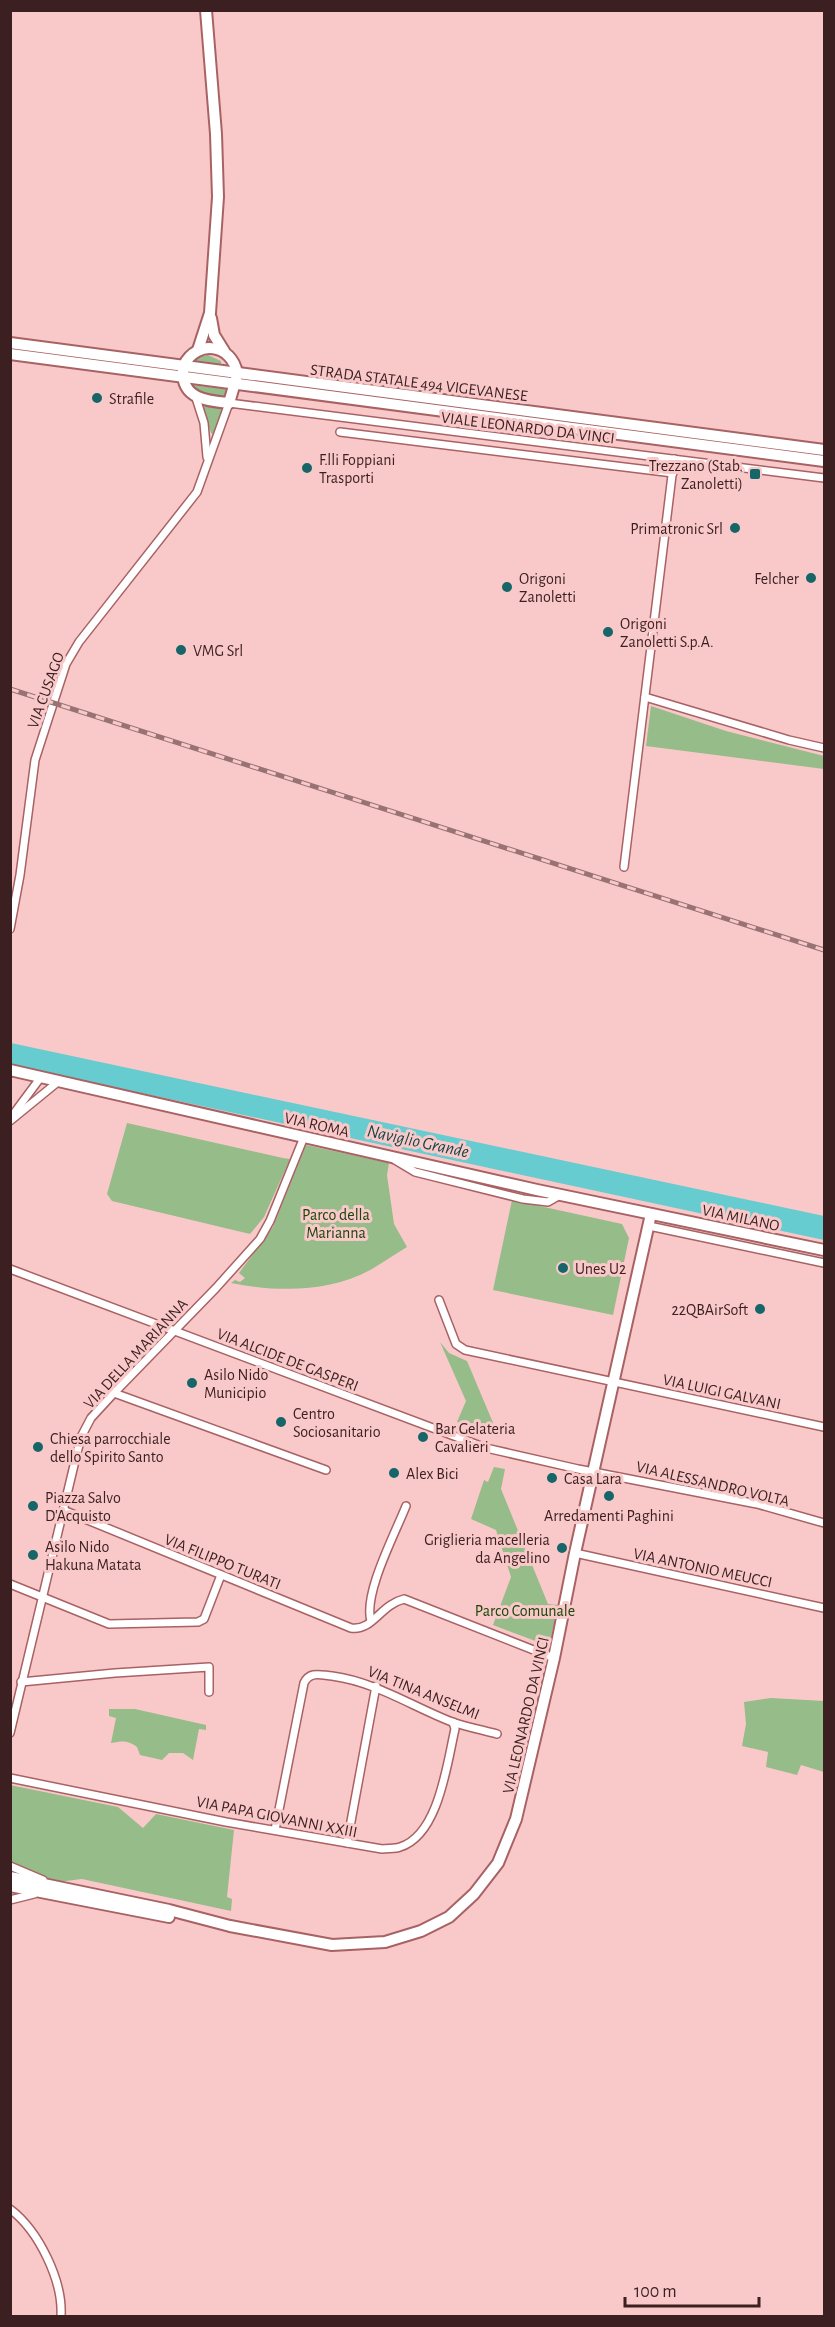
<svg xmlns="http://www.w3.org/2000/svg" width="835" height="2327" viewBox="0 0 835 2327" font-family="'Alegreya Sans',sans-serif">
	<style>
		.green { fill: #95bc89 }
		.water { fill: #67cccf }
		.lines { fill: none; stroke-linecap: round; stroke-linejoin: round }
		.street-casing { stroke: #a86264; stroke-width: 10 }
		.secondary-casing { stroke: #a86264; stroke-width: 14 }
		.primary-casing { stroke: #a86264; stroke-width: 14 }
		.street { stroke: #fff; stroke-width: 7 }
		.secondary { stroke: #fff; stroke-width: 10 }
		.primary { stroke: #fff; stroke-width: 10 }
		.rail-casing { stroke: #997373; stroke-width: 5 }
		.rail { stroke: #f9c9c9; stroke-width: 3; stroke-dasharray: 9; stroke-linecap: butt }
		.poi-dot { fill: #166568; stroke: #f9c9c9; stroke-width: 2 }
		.labels { text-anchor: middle; stroke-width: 6; stroke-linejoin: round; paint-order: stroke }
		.street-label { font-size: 16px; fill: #3c1f20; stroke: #f9c9c9 }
		.poi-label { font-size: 16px; fill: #3c1f20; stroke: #f9c9c9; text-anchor: start }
		.park-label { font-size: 16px; fill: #1b4509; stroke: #f9c9c9 }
		.water-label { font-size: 18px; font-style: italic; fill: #164546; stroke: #f9c9c9 }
	</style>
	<rect width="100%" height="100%" fill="#f9c9c9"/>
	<g class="green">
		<path d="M208 355 221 361V365L192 361 197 357Z"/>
		<path d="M191 385 227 389 229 391 226 398C212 396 199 397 191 385Z"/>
		<path d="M205 406 225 409 215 436 211 433 203 409Z"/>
		<path d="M651 706 726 731 824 756V769L646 746Z"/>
		<path d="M127 1123 283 1158 290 1159 264 1217 250 1234 112 1201 107 1194Z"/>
		<path d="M306 1145 389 1163 387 1175 394 1224 407 1247C395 1254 384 1262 372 1269 329 1293 278 1292 231 1283L235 1280 240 1282 245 1278 239 1273 273 1227Z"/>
		<path d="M512 1200 622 1224 629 1238 613 1315 493 1290Z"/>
		<path d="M440 1342 449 1353 467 1361 499 1437 457 1422 466 1401Z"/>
		<path d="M494 1467 505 1469 501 1489 548 1604 558 1605 549 1646 493 1625 511 1577 496 1530 471 1519 484 1480 488 1482Z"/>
		<path d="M771 1698 824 1701V1772L801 1765 797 1775 766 1767 768 1752 742 1746 746 1724 744 1702Z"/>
		<path d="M109 1709H135L206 1725V1730L199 1729 193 1760 183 1753H169L162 1760 140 1755 137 1747C128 1740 122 1741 111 1743L116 1718 109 1716Z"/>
		<path d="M10 1785 118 1807 143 1828 156 1814 234 1830 227 1897 232 1899 231 1911 82 1879 57 1882 11 1862Z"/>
	</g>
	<path class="water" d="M11 1043 824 1216V1240L11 1065Z"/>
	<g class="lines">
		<g class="street-casing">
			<g id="street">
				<path d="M196 398 204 423 207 457"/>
				<path d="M340 432 673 473"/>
				<path d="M645 697 789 740 824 748"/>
				<path d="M624 867 674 459"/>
				<path d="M10 929 20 875 35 760 66 664 79 642 197 492 229 403 824 478"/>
				<path d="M12 1116 41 1077"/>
				<path d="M10 1121 59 1081"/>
				<path d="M395 1160 415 1172 523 1199 548 1202 560 1195"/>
				<path d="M649 1226 824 1263"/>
				<path d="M10 1269 486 1448 578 1469 757 1504 824 1523"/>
				<path d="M439 1300 456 1344 465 1350 824 1427"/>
				<path d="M114 1393 326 1470"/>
				<path d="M63 1510 351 1628C373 1631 380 1605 404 1599L554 1658"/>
				<path d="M575 1553 824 1608"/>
				<path d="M10 1584 109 1624 198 1622 204 1619 221 1575"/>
				<path d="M371 1621C363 1594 395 1534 406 1506"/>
				<path d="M21 1682 115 1673 209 1667V1692"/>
				<path d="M10 1733 75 1461 81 1437 91 1418 114 1393 216 1288 260 1239 270 1221 304 1137"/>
				<path d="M10 1778 226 1822 382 1849C388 1848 395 1849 400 1847 439 1835 447 1763 455 1729L453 1722"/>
				<path d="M275 1830 304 1683C310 1671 320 1675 332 1676 376 1682 411 1706 452 1722 467 1727 482 1730 497 1734"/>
				<path d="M347 1843 376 1686"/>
				<path d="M10 1866 43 1880"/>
				<path d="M10 1900 34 1894"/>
				<path d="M10 2209C39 2231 63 2281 61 2316"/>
			</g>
		</g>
		<g class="secondary-casing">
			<g id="secondary">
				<path d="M211 318 214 335 224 351"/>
				<path d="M198 350 210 313 218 197 216 134 206 10"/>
				<path d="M184 365C197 339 232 344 237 373"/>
				<path d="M10 1070 537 1190 824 1250"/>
				<path d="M10 1877 169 1910 230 1926 332 1945 385 1942 421 1931 449 1917 474 1894 498 1863 516 1819 554 1658 575 1553 651 1214"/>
				<path d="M10 1886 169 1917"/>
			</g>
		</g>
		<g class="primary-casing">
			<g id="primary">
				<path d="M10 343 824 450"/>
				<path d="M10 354 824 461"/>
				<path d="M183 371C182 399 207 401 229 403L236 379"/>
			</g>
		</g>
		<use href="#street" class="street"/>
		<use href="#secondary" class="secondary"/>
		<use href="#primary" class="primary"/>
		<g class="rail-casing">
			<path id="rail" d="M10 689 824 950"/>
		</g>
		<use href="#rail" class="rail"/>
	</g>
	<g class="poi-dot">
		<circle cx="97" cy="398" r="6"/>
		<circle cx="307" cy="468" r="6"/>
		<rect x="749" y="468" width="12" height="12" rx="3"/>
		<circle cx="735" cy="528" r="6"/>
		<circle cx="811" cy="578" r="6"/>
		<circle cx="507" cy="587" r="6"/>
		<circle cx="608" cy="632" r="6"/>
		<circle cx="181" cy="650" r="6"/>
		<circle cx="563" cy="1268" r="6"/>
		<circle cx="760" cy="1309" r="6"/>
		<circle cx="192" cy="1383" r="6"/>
		<circle cx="281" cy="1422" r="6"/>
		<circle cx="423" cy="1437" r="6"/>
		<circle cx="38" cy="1447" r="6"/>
		<circle cx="394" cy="1473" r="6"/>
		<circle cx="552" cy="1478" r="6"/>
		<circle cx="609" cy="1496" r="6"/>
		<circle cx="33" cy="1506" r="6"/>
		<circle cx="562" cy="1548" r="6"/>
		<circle cx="33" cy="1555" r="6"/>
	</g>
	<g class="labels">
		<g class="street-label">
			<text transform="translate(419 382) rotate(7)" y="6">STRADA STATALE 494 VIGEVANESE</text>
			<text transform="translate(528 427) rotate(7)" y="6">VIALE LEONARDO DA VINCI</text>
			<text transform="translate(45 690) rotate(-70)" y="6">VIA CUSAGO</text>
			<text transform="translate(317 1124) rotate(13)" y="6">VIA ROMA</text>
			<text transform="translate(741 1217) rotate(12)" y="6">VIA MILANO</text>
			<text transform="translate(135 1353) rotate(-47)" y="6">VIA DELLA MARIANNA</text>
			<text transform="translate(288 1359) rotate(21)" y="6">VIA ALCIDE DE GASPERI</text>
			<text transform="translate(722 1391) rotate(12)" y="6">VIA LUIGI GALVANI</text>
			<text transform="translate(713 1483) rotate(13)" y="6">VIA ALESSANDRO VOLTA</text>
			<text transform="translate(223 1561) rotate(22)" y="6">VIA FILIPPO TURATI</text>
			<text transform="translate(703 1567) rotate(12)" y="6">VIA ANTONIO MEUCCI</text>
			<text transform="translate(424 1692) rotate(22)" y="6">VIA TINA ANSELMI</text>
			<text transform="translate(525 1715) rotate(-77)" y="6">VIA LEONARDO DA VINCI</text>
			<text transform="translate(277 1816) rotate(11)" y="6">VIA PAPA GIOVANNI XXIII</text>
		</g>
		<g class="poi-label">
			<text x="109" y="404">Strafile</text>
			<text x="319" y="465">F.lli Foppiani<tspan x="319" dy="18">Trasporti</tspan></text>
			<text x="743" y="471" text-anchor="end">Trezzano (Stab.<tspan x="743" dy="18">Zanoletti)</tspan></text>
			<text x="723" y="534" text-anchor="end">Primatronic Srl</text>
			<text x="519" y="584">Origoni<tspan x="519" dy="18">Zanoletti</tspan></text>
			<text x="799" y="584" text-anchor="end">Felcher</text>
			<text x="620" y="629">Origoni<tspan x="620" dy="18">Zanoletti S.p.A.</tspan></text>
			<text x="193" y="656">VMG Srl</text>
			<text x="575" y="1274">Unes U2</text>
			<text x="748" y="1315" text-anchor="end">22QBAirSoft</text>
			<text x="204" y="1380">Asilo Nido<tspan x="204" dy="18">Municipio</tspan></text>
			<text x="293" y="1419">Centro<tspan x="293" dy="18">Sociosanitario</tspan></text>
			<text x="435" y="1434">Bar Gelateria<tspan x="435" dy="18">Cavalieri</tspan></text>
			<text x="50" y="1444">Chiesa parrocchiale<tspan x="50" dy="18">dello Spirito Santo</tspan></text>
			<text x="406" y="1479">Alex Bici</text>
			<text x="564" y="1484">Casa Lara</text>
			<text x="45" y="1503">Piazza Salvo<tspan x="45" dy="18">D'Acquisto</tspan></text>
			<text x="609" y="1521" text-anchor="middle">Arredamenti Paghini</text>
			<text x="550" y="1545" text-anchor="end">Griglieria macelleria<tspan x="550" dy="18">da Angelino</tspan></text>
			<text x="45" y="1552">Asilo Nido<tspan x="45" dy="18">Hakuna Matata</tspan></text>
		</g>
		<g class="park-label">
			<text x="336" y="1220">Parco della<tspan x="336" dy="18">Marianna</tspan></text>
			<text x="525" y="1616">Parco Comunale</text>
		</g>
		<g class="water-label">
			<text transform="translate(418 1141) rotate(12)" y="6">Naviglio Grande</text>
		</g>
	</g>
	<rect width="835" height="2327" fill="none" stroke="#3c1f20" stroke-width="24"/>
	<path d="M625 2297v9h134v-9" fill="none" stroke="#3c1f20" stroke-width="3"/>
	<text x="634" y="2297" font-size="18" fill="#3c1f20" stroke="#f9c9c9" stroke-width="4.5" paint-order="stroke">100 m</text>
</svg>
